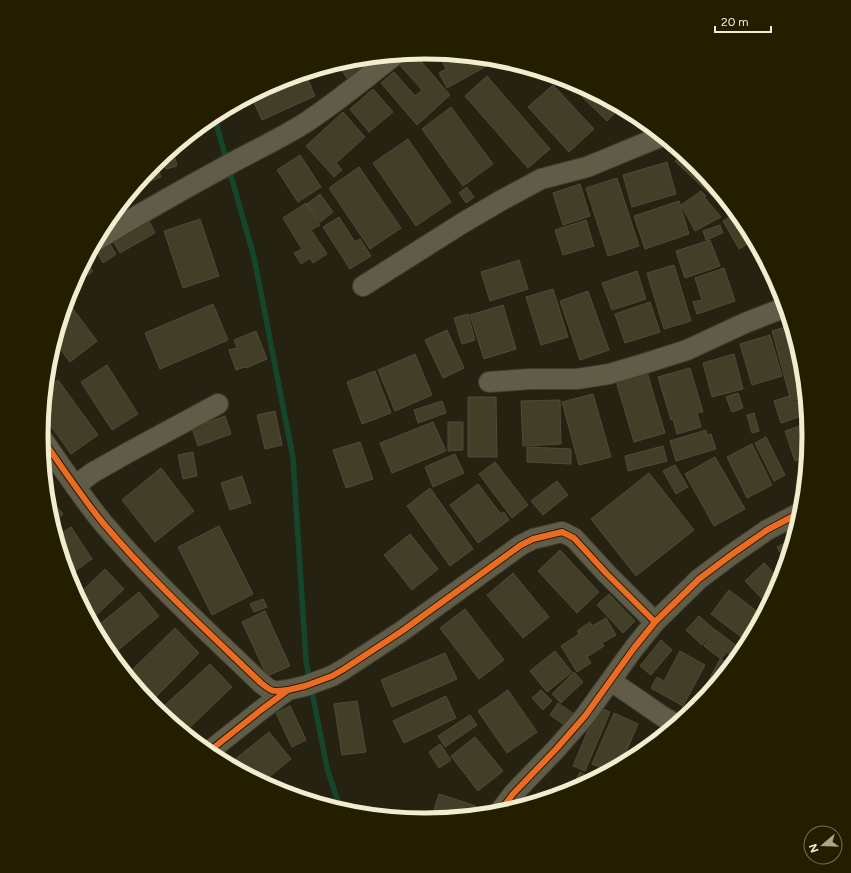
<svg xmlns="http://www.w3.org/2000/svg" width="851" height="873" viewBox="0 0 851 873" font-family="Figtree,sans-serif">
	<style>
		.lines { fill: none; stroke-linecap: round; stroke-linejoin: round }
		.stream { stroke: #15462c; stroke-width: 5.5 }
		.building { fill: #423e28; stroke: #504b38 }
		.minor-casing { stroke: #403d2f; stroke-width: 22 }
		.minor { stroke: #605c48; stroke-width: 20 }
		.cycleway-casing { stroke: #241e01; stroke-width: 8 }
		.cycleway { stroke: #ed6a23; stroke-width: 6 }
		.rim { fill: none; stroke: #f3edd0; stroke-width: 5 }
	</style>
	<rect width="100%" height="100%" fill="#262211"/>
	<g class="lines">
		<path class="stream" d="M214 116 254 257 293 458 306 661 327 768 341 811"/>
	</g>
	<g class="building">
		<path d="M411 53H414L450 95 417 125 381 83 394 72 415 96 422 90 399 64Z"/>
		<path d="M438 53 490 58 492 63 447 88 439 73 446 69Z"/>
		<path d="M361 58 368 66 347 78 337 63 351 59Z"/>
		<path d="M305 73 315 96 262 120 251 96 279 81Z"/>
		<path d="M487 76 550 149 528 168 465 96Z"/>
		<path d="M564 79 573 81 621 107 607 121Z"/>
		<path d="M553 85 594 129 569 152 528 107Z"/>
		<path d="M373 89 393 112 369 132 350 109Z"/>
		<path d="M451 107 493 164 463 186 422 129Z"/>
		<path d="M343 112 365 137 336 163 342 170 334 177 306 146Z"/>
		<path d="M408 139 451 202 416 226 373 163Z"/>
		<path d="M683 153 698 165 731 206 727 210 675 161Z"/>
		<path d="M300 155 321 187 298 202 277 170Z"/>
		<path d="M175 158 177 166 166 169 163 160Z"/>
		<path d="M667 162 676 194 632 207 623 175Z"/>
		<path d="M156 163 161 177 135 187 154 164Z"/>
		<path d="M359 167 401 228 370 249 329 188Z"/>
		<path d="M617 178 639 246 608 256 586 188Z"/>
		<path d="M580 184 590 216 563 225 553 193Z"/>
		<path d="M467 187 474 197 466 203 459 193Z"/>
		<path d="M701 191 706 196 704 197 721 217 695 231 681 205Z"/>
		<path d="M320 194 333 212 320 222 307 204Z"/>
		<path d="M679 201 689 234 645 249 634 216Z"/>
		<path d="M306 203 320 225 311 230 327 254 313 263 310 258 301 264 294 253 302 249 283 218Z"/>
		<path d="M737 213 745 223 754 240 739 249 723 221Z"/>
		<path d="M339 217 355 242 360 239 371 256 350 269 323 227Z"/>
		<path d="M200 219 219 276 183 288 164 231Z"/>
		<path d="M586 220 594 246 563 255 555 230Z"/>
		<path d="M149 221 155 233 120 253 113 241Z"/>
		<path d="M720 225 723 233 706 240 703 231Z"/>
		<path d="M710 240 720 266 685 278 676 251Z"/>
		<path d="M110 244 116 254 103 263 97 252Z"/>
		<path d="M519 260 528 289 490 301 481 272Z"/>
		<path d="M85 261 93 271 81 280 78 275Z"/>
		<path d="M674 265 691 321 664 329 647 273Z"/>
		<path d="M724 268 735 301 697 314 693 302 702 300 695 278Z"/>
		<path d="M637 271 646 299 612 310 602 283Z"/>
		<path d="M553 289 568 337 541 345 526 297Z"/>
		<path d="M588 291 609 350 580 360 560 301Z"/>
		<path d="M67 301 97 341 70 362 54 341Z"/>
		<path d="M650 302 660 332 625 343 615 314Z"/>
		<path d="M213 304 228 340 160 369 145 333Z"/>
		<path d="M503 305 516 349 484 359 470 315Z"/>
		<path d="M468 314 475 340 462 344 454 318Z"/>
		<path d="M792 325 803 362 806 397 791 401 772 331Z"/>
		<path d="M447 330 464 368 443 378 425 340Z"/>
		<path d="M256 331 267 359 246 368 245 367 236 370 229 350 237 348 234 340Z"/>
		<path d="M770 335 782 376 752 385 740 344Z"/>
		<path d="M51 352 56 358 48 363V361Z"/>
		<path d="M415 354 432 395 395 411 378 370Z"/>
		<path d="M734 354 743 389 712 397 703 363Z"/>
		<path d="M107 365 138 414 112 430 81 382Z"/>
		<path d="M690 368 703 412 697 413 701 427 677 434 673 419 671 420 658 377Z"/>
		<path d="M375 371 391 413 362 424 347 382Z"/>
		<path d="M647 372 665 433 634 442 616 381Z"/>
		<path d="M58 380 98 435 71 454 43 415 46 388Z"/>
		<path d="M738 393 743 408 732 412 726 397Z"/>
		<path d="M593 394 611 457 579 465 562 402Z"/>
		<path d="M789 396 791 403 797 401 802 416 781 423 774 401Z"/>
		<path d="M468 397H496L497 457H468Z"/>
		<path d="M560 400 561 444 523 446 521 401Z"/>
		<path d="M442 401 446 413 418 423 414 410Z"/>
		<path d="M275 411 282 445 265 449 257 415Z"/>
		<path d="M754 413 759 431 752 433 747 415Z"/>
		<path d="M225 416 231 434 198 446 192 428Z"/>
		<path d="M433 422 446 451 392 473 380 443Z"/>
		<path d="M448 422H463V450L448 451Z"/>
		<path d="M809 423 810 437 808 456 795 461 785 431Z"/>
		<path d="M706 430 707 435 711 434 716 449 676 461 670 441Z"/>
		<path d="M766 437 785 475 774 481 755 443Z"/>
		<path d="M360 442 373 479 346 488 333 450Z"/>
		<path d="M752 444 772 485 747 498 727 457Z"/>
		<path d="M663 446 667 461 628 471 625 456Z"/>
		<path d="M527 447 571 449V464L527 462Z"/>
		<path d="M193 452 197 476 183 479 178 455Z"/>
		<path d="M455 454 464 473 433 487 425 467Z"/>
		<path d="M715 457 745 509 714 526 685 474Z"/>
		<path d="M495 462 528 505 512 518 479 474Z"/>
		<path d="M675 465 688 487 676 494 663 471Z"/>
		<path d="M161 468 194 511 155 542 122 500Z"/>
		<path d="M807 472 805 489 798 476Z"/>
		<path d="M649 473 694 530 636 576 591 519Z"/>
		<path d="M242 476 251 503 230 510 221 483Z"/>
		<path d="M557 481 568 495 543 515 531 501Z"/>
		<path d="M478 484 501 514 504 512 509 520 478 543 450 505Z"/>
		<path d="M430 488 473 549 450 566 407 506Z"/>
		<path d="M47 494 63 514 52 523 48 511Z"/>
		<path d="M219 526 253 594 212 615 178 547Z"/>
		<path d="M71 527 92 559 68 576 56 537Z"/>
		<path d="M410 534 438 569 412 590 384 555Z"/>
		<path d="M795 538 787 564 777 547Z"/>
		<path d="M560 550 599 592 577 613 538 571Z"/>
		<path d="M764 563 781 581 769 606 745 581Z"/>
		<path d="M105 569 124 589 90 621 77 596Z"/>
		<path d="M513 573 549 617 523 638 487 595Z"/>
		<path d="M729 590 763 616 749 643 711 614Z"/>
		<path d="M139 592 159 616 111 656 106 650 94 629Z"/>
		<path d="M609 594 635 621 623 633 597 605Z"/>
		<path d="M263 599 267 607 254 612 250 604Z"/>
		<path d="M465 609 504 660 479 679 440 628Z"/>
		<path d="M265 611 290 666 267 676 242 622Z"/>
		<path d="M699 616 715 630 702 645 686 630Z"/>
		<path d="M606 618 616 635 602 643 604 646 587 657 591 663 577 672 561 646 579 634 577 631 590 622 592 626Z"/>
		<path d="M175 628 199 653 153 700 128 674Z"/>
		<path d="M716 630 744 652 737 660 727 652 721 659 704 646Z"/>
		<path d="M661 640 672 650 651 675 640 666Z"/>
		<path d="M555 651 572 672 547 692 530 671Z"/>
		<path d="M680 651 705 665 683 706 651 688 657 677 664 681Z"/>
		<path d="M445 653 457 679 392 707 381 680Z"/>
		<path d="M720 659 733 665 697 709 694 708Z"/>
		<path d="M210 664 232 687 187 730 164 706Z"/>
		<path d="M574 672 583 682 561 703 552 694Z"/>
		<path d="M508 690 537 732 507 753 478 711Z"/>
		<path d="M541 690 552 701 543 710 532 698Z"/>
		<path d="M446 696 456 718 404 743 393 721Z"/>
		<path d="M357 701 366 752 342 755 334 704Z"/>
		<path d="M558 703 577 716 569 728 550 715Z"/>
		<path d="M290 706 306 740 292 747 276 713Z"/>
		<path d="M601 708 610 712 585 771 573 766 591 723 594 725Z"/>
		<path d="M614 713 638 724 620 766 614 770 612 768 610 772 592 764Z"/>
		<path d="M470 715 477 725 445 747 438 736Z"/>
		<path d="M269 732 291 759 262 783 228 765Z"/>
		<path d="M475 737 503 771 478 791 451 756Z"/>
		<path d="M440 744 451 760 439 768 429 752Z"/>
		<path d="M580 772 594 780 569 793Z"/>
		<path d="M439 794 476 806 472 816 431 820Z"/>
	</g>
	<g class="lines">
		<g class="minor-casing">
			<g id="minor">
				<path d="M97 240C139 214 182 190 226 166 253 151 282 138 308 121 338 101 366 78 395 55"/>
				<path d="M363 286 461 224 502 200 541 179 587 167 662 136"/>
				<path d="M489 382 530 379H577L609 374 643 364 687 350 745 323 786 307"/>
				<path d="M41 437C61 466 81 496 103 523 152 581 207 631 261 683 273 693 273 692 288 690"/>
				<path d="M75 486 92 473 129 452 218 404"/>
				<path d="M611 681 662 716 677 725"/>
				<path d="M207 753 261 710 288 690 305 686 332 676 344 669 402 631 521 545 533 539 562 532 574 538 606 573 655 622"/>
				<path d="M498 814 513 794 557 748 585 716 634 648 655 622 699 579 731 555 767 530 803 511"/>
			</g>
		</g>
		<use href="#minor" class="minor"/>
		<g class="cycleway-casing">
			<g id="cycleway">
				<path d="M41 437C61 466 81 496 103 523 152 581 207 631 261 683 272 692 273 692 287 690"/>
				<path d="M207 753 261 710 288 690 305 686 332 676 344 669 402 631 521 545 533 539 562 532 574 538 606 573 655 622"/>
				<path d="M498 814 513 794 557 748 585 716 634 648 655 622 699 579 731 555 767 530 803 511"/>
			</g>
		</g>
		<use href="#cycleway" class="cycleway"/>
	</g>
	<path d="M0 0H851V873H0ZM48 436a377 377 0 1 1 754 0a377 377 0 1 1-754 0Z" fill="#241e01" fill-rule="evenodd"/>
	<path class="rim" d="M48 436a377 377 0 1 1 754 0a377 377 0 1 1-754 0Z"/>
	<g transform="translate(823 845) rotate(251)"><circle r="19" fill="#241e01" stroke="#777154"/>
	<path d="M0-3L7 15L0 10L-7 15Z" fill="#aba68d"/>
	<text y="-6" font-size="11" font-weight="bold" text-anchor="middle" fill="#f3edd0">N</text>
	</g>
	<path d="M715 26v6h56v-6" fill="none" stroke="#f3edd0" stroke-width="2"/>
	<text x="721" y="26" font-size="12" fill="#f3edd0" stroke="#241e01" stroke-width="3" paint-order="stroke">20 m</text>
</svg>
